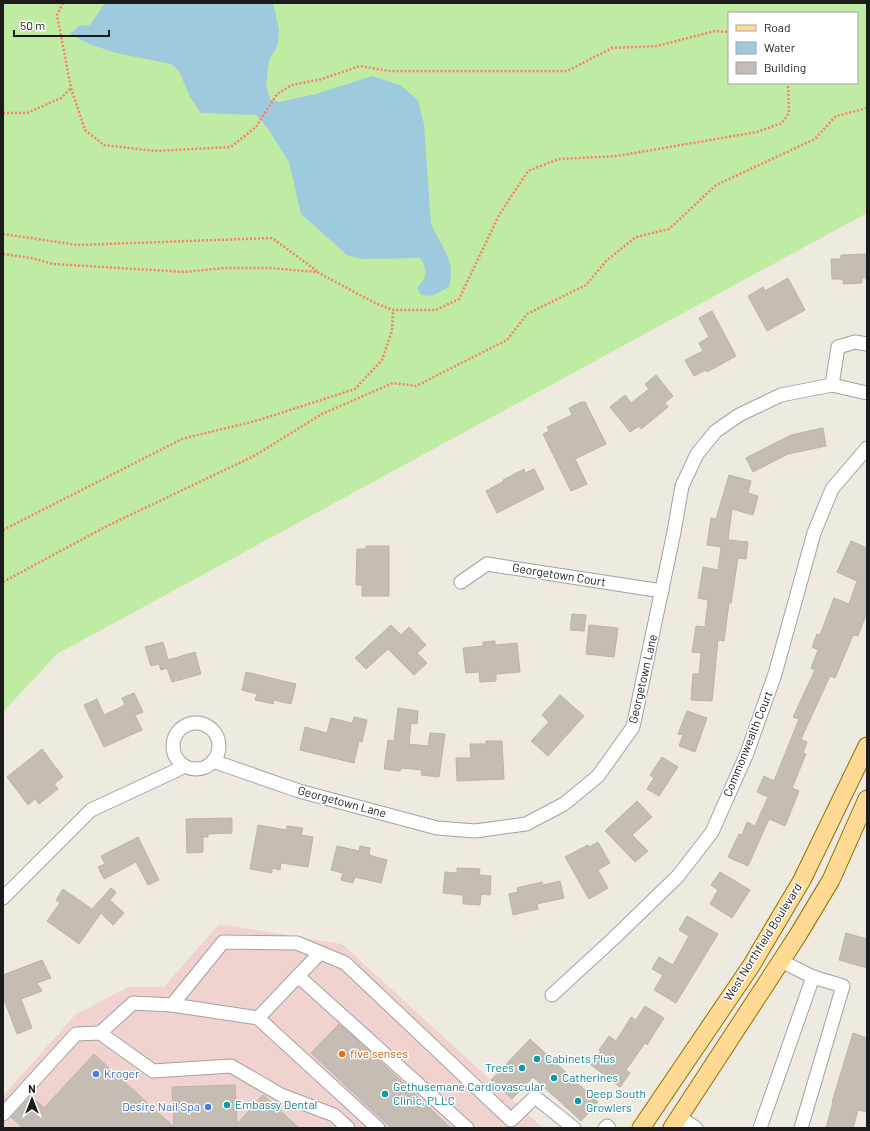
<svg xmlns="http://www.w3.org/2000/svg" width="870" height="1131" viewBox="0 0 870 1131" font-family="Barlow,sans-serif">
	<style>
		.commercial { fill: #f0d2ce }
		.grass { fill: #c0eba3; fill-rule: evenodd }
		.water { fill: #9ecade }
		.building { fill: #c5bdb3; stroke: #c0b2a2 }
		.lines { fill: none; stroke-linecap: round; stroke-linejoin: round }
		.minor-casing { stroke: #a2a2a2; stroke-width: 15 }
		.major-casing { stroke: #936f00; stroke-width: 19 }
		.path { stroke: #ff7e60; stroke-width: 2.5; stroke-dasharray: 2 2; stroke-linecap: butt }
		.minor { stroke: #fff; stroke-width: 13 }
		.major { stroke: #ffda94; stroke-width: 17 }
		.food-dot { fill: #e8710a; stroke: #fff; stroke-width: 1.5 }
		.culture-dot { fill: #0f9aa8; stroke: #fff; stroke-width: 1.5 }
		.shop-dot { fill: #3f7fe0; stroke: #fff; stroke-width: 1.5 }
		.labels { text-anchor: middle; stroke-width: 3; stroke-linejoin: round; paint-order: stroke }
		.street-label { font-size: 12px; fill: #1b1b1b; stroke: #fff }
		.food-label { font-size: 12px; fill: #c56008; stroke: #fff; text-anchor: start }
		.culture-label { font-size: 12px; fill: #0d838f; stroke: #fff; text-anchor: start }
		.shop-label { font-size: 12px; fill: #366cbe; stroke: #fff; text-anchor: start }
	</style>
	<rect width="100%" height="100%" fill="#eeeae0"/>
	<path class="commercial" d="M219 924 342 944 543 1128H3V1096L75 1015 128 987H164Z"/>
	<path class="grass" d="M3 3H867V213L57 654 3 712ZM729 13H857V83H729Z"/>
	<path class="water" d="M105 3H273L279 29 278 44 269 61 266 85 270 99 279 102 316 94 372 76 400 85 418 100 424 124 431 224C437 238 451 256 451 271 451 276 450 282 449 287L432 296 421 295 417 288C427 277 429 271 420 258L361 259 347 255 301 214 289 162 267 127 256 115 201 113 190 97 179 71 171 64 116 53 89 44 70 34 79 26 90 25Z"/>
	<g class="building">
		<path d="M867 254V278H862V283L843 284V279H832L831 259H841V255Z"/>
		<path d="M788 278 805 310 767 331 748 296 763 287 765 291Z"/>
		<path d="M712 311 736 356 707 372 706 370 694 376 685 360 703 351 699 343 709 337 699 318Z"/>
		<path d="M656 375 673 396 665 403 668 407 641 429 639 426 630 432 610 407 625 395 631 403 649 389 645 384Z"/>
		<path d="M581 402H585L606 444 575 459 587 484 571 491 543 434 549 431 547 427 572 415 569 408Z"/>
		<path d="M823 428 826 446 788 454 753 472 746 458 791 435Z"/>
		<path d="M524 469 525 473 534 469 544 489 497 513 486 491 504 481 503 480Z"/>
		<path d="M729 475 751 481 748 493 758 496 753 515 732 509 728 540 748 542 746 559 738 558 731 603H729L724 641 718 640 712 701 691 700 693 674H699L701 653 692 652 696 626 705 627 708 600 698 598 703 567 718 570 721 547 707 545 711 518 716 519Z"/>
		<path d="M851 541 867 548V612L858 636 853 635 835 678 830 676 801 739 807 742 803 753 806 754 792 788 799 791 785 826 769 819 748 866 728 857 739 834 742 835 747 822 755 826 768 797 757 792 764 776 774 781 799 719 793 717 815 670 811 668 818 650 812 647 817 634 820 635 834 598 849 604 857 581 837 572Z"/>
		<path d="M366 546H389V596H362V585H356L357 549H366Z"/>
		<path d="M572 614 586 615 584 631 570 630Z"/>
		<path d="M391 625 401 635 409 627 426 645 417 653 427 663 414 675 388 649 366 669 355 658Z"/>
		<path d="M589 625 618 628 614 657 586 654Z"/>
		<path d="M495 641V645L517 643 520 672 496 674V681L480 682 479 672 466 673 463 648 483 646V642Z"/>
		<path d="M163 642 168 660 195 652 201 674 172 682 167 668 161 670 159 664 151 666 145 647Z"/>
		<path d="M246 672 296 684 291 704 274 700 273 704 255 700 257 694 242 690Z"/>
		<path d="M134 693 143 712 135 715 142 730 104 747 84 705 97 699 104 715 125 705 122 698Z"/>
		<path d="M560 695 584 716 548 756 531 741 549 722 542 715Z"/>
		<path d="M398 708 418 711 417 724 411 723 409 744 428 746 430 733 445 734 439 777 421 775 422 770 401 768 400 771 384 769 388 740 394 741Z"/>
		<path d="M687 711 707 718 695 752 679 746 683 735 678 734Z"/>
		<path d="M354 717 367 720 362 742 359 741 354 763 300 750 305 727 327 733 331 718 352 723Z"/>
		<path d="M486 741H502L504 779 457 781 456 758H471L470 744H486Z"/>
		<path d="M42 749 63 777 54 784 58 789 39 804 35 799 28 805 7 777Z"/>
		<path d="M662 757 678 767 659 796 647 789 654 778 650 775Z"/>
		<path d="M637 801 652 817 632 835 648 851 635 862 605 831Z"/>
		<path d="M232 818V833L208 834V837H203V852L187 853 186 819Z"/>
		<path d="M258 825 286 830 287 826 303 828 301 835 313 837 308 867 281 863 280 870 272 868V873L250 869Z"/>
		<path d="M138 837 159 880 148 885 136 862 104 879 98 867 105 864 101 856Z"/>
		<path d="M598 842 610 863 598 870 608 888 589 899 565 857 588 845 589 847Z"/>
		<path d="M337 846 359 851 360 846 370 848 369 855 387 860 381 883 355 877 353 883 341 880 343 873 331 870Z"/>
		<path d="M457 868 480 869 479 875 491 876 490 895 481 894 480 905 463 904V895L443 893 445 872 457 873Z"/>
		<path d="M720 872 750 890 732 918 710 904 718 890 711 885Z"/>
		<path d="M560 881 564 898 537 904 538 909 513 915 509 894 518 892 517 888 542 882 543 885Z"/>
		<path d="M111 888 116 892 110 900 124 913 113 925 101 913 79 944 47 921 60 903 56 900 63 889 92 909Z"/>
		<path d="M687 916 718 934 676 1003 654 990 663 975 652 969 659 957 673 965 689 936 679 930Z"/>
		<path d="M846 933 867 939V968L839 960Z"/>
		<path d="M42 960 51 978 37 983 42 991 21 999 32 1028 17 1034 3 997V975Z"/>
		<path d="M645 1006 664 1018 647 1045 645 1043 626 1070 630 1073 620 1087 591 1065 601 1051 599 1050 609 1036 616 1041 631 1017 636 1020Z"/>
		<path d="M339 1024 354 1037 451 1128H391L345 1085 311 1053Z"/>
		<path d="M853 1033 867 1038V1112L858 1110 853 1128H826L833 1102H832Z"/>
		<path d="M530 1039 598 1102 581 1121 533 1077 512 1099 491 1080Z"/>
		<path d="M94 1054 174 1127 172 1087 235 1085 237 1124 263 1095 299 1128H23L11 1117 31 1096 44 1108Z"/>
	</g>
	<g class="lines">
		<g class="minor-casing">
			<g id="minor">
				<path d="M832 385 838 347 855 342 867 344"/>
				<path d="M461 582 487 564 662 591"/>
				<circle cx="196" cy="746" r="23"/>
				<path d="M213 761 299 791 437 828 475 831 526 824 564 804 598 776 633 727 674 532 682 486 697 454 716 431 739 415 781 395 832 385 867 393"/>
				<path d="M3 898 91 810 175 771 184 766"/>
				<path d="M781 961 813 977 843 986 801 1128"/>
				<path d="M298 976 320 953"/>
				<path d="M552 995 613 939 678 876 712 832 747 753 775 674 814 533 832 489 867 448"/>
				<path d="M172 1005 258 1018 378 1128"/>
				<path d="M258 1018 298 976 467 1128"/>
				<path d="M3 1114 76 1034 100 1033"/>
				<path d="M679 1117 696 1128"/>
				<path d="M348 1128 334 1115 281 1095 231 1066 153 1071 100 1033 133 1003 172 1005 223 942 297 943 345 963 511 1120 535 1097 574 1128"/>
				<path d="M605 1128 607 1126 609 1128"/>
				<path d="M760 1128 813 977"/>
			</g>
		</g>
		<g class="major-casing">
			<g id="major">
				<path d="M641 1128 751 966 802 880 867 746"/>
				<path d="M672 1128 798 935 831 880 867 799"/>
			</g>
		</g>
		<g class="path">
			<path d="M63 3 57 15 71 88 85 130 104 145 155 151 231 147 256 127 277 94 292 85 322 79 360 66 389 71H567L612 48 657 46 715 31 729 32"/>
			<path d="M3 113H27L61 98 71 88"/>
			<path d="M3 234 78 245 272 238 317 271"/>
			<path d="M3 254 31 258 53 264 185 272 224 268H269L317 272 375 303 393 310H436L459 299 499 215 528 171 559 159 617 156 757 132 782 123 789 113 788 83"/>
			<path d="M3 530 182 439 259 420 355 389 382 360 392 331 393 310"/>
			<path d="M3 582 105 527 254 456 322 414 393 383 416 386 507 340 527 314 586 285 607 260 636 237 669 229 716 185 815 139 836 116 867 108"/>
		</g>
		<use href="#minor" class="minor"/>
		<use href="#major" class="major"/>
	</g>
	<circle class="food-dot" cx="342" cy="1054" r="4"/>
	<g class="culture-dot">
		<circle cx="537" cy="1059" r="4"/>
		<circle cx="522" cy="1068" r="4"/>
		<circle cx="554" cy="1078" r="4"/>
		<circle cx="385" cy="1094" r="4"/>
		<circle cx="578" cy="1101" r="4"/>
		<circle cx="227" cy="1105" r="4"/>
	</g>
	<g class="shop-dot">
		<circle cx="96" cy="1074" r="4"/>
		<circle cx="208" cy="1107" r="4"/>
	</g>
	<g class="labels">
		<g class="street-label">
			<text transform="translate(559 575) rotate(9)" y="4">Georgetown Court</text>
			<text transform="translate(643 679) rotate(-77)" y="4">Georgetown Lane</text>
			<text transform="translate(748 744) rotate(-68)" y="4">Commonwealth Court</text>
			<text transform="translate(342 802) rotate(15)" y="4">Georgetown Lane</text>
			<text transform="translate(763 942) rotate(-58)" y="4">West Northfield Boulevard</text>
		</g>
		<g class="food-label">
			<text x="350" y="1058">five senses</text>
		</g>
		<g class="culture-label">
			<text x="545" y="1063">Cabinets Plus</text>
			<text x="514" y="1072" text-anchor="end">Trees</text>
			<text x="562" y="1082">Catherines</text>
			<text x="393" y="1091">Gethusemane Cardiovascular<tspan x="393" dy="14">Clinic, PLLC</tspan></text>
			<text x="586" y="1098">Deep South<tspan x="586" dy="14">Growlers</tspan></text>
			<text x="235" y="1109">Embassy Dental</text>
		</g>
		<g class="shop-label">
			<text x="104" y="1078">Kroger</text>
			<text x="200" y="1111" text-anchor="end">Desire Nail Spa</text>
		</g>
	</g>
	<rect width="870" height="1131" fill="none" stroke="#1b1b1b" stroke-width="8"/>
	<rect x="728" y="12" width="130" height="72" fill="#ffffff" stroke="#a4a4a4"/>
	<rect x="736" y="25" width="20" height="6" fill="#ffda94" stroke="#a4a4a4"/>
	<text x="764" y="32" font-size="12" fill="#1b1b1b">Road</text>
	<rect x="736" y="42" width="20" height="12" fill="#9ecade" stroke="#a4a4a4"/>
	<text x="764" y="52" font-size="12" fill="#1b1b1b">Water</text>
	<rect x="736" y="62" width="20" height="12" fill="#c5bdb3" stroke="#a4a4a4"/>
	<text x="764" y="72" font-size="12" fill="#1b1b1b">Building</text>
	<g transform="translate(32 1099)" stroke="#ffffff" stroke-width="3" paint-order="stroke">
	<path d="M0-3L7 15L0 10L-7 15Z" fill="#1b1b1b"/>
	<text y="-6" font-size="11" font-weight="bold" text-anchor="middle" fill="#1b1b1b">N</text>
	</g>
	<path d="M14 30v6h95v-6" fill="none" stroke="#1b1b1b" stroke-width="2"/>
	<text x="20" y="30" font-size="12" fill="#1b1b1b" stroke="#ffffff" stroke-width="3" paint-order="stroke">50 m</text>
</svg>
